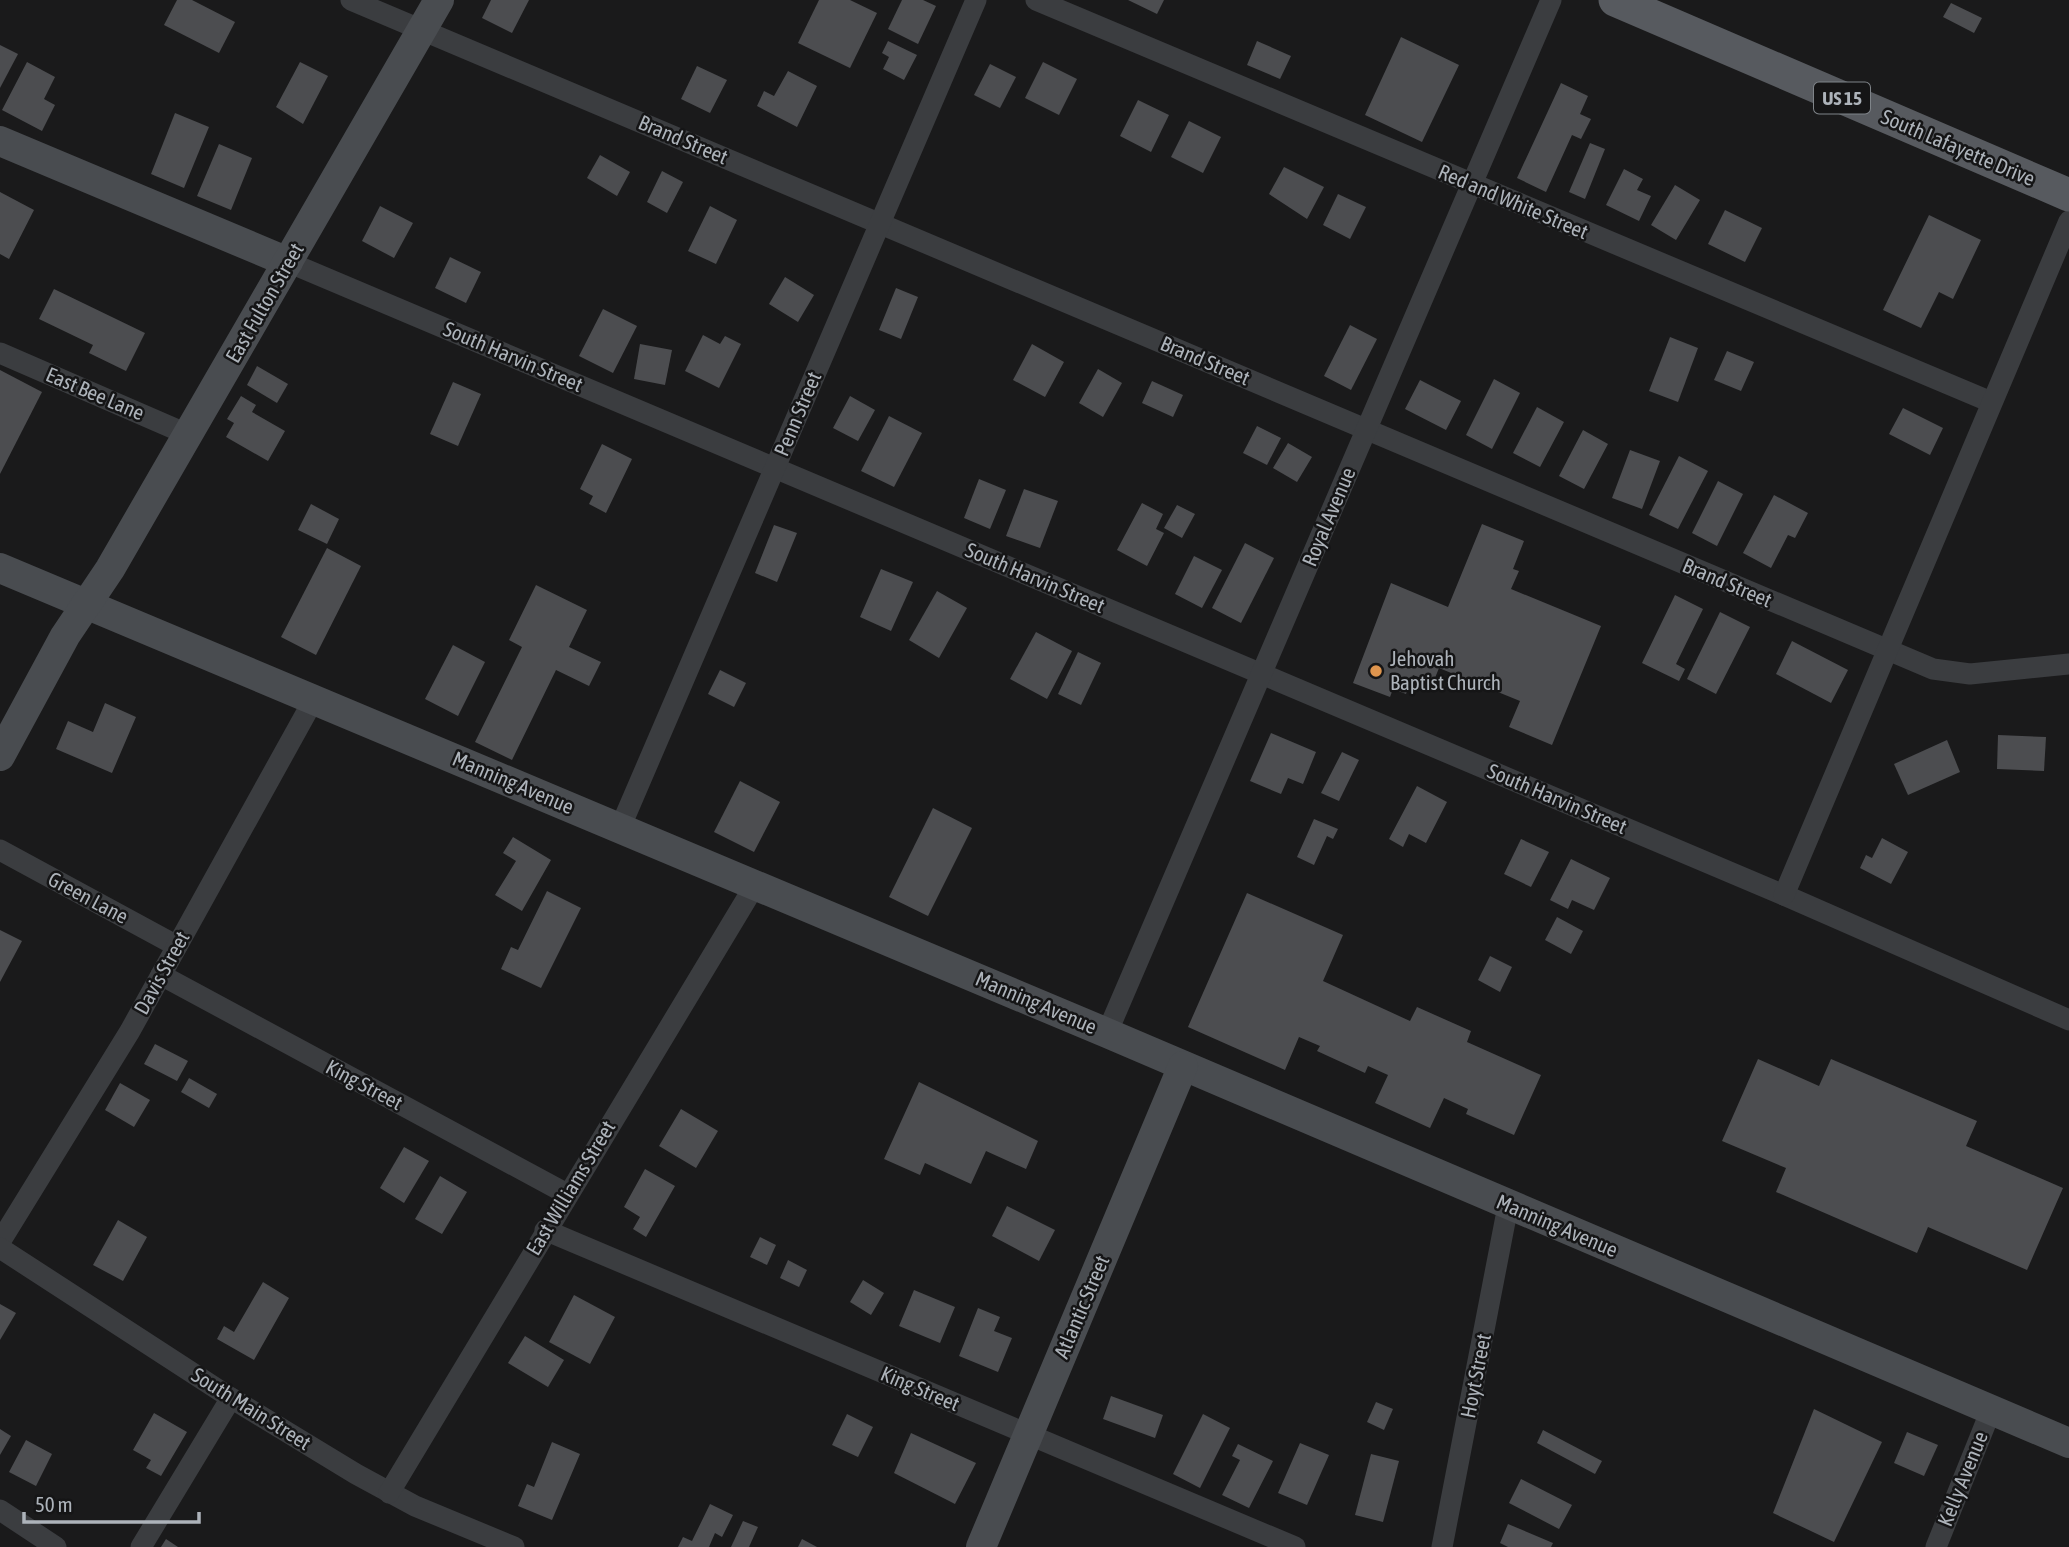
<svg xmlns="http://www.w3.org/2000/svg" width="2069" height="1547" viewBox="0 0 2069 1547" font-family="'Asap Condensed',sans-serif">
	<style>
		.building { fill: #4c4d50 }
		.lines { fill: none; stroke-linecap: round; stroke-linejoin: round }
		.street { stroke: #3b3d40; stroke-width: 21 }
		.secondary { stroke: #494c50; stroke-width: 30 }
		.primary { stroke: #575a5f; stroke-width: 33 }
		.poi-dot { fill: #df954e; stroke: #151516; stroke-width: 2.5 }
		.labels { text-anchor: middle; stroke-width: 5; stroke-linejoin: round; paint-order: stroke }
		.shield { fill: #151516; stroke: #7f8489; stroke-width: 2 }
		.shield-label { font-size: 19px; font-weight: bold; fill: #adb3ba }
		.street-label { font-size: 21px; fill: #adb3ba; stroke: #151516 }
		.poi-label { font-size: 21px; fill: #adb3ba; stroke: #151516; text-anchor: start }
	</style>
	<rect width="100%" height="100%" fill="#1a1a1b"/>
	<g class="building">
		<path d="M177 0H192L235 22 219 53 164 25Z"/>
		<path d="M491 0H529L512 33 482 18Z"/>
		<path d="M819 0H850L877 13 850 68 798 43Z"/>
		<path d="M902 0H923L936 6 918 44 888 29Z"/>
		<path d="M1128 0H1164L1157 14Z"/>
		<path d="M1951 3 1982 18 1974 33 1943 17Z"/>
		<path d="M1401 37 1459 65 1422 142 1365 115Z"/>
		<path d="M888 41 917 55 904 80 883 69 889 57 882 53Z"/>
		<path d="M1257 41 1291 56 1280 79 1247 65Z"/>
		<path d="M0 45 18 54 0 88Z"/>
		<path d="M27 62 55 77 44 99 55 105 42 131 2 110Z"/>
		<path d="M300 62 328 76 303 124 276 107Z"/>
		<path d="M1043 62 1077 79 1059 115 1025 98Z"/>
		<path d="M990 64 1016 77 1000 108 974 95Z"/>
		<path d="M697 66 727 80 710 113 681 99Z"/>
		<path d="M788 71 817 86 797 127 757 106 764 91 774 96Z"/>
		<path d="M1561 83 1588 96 1580 114 1591 119 1581 139 1572 135 1546 192 1517 178Z"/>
		<path d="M1138 100 1169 115 1151 152 1120 136Z"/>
		<path d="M175 113 209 127 184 188 151 174Z"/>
		<path d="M1189 121 1221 137 1203 173 1171 157Z"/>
		<path d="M1590 143 1605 149 1585 199 1569 192Z"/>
		<path d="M219 144 252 158 231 210 197 196Z"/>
		<path d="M600 155 630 172 617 196 587 178Z"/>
		<path d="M1284 167 1324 187 1307 219 1269 194Z"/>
		<path d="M1624 169 1643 179 1637 190 1651 196 1639 221 1606 205Z"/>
		<path d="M662 171 683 182 667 213 647 202Z"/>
		<path d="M1675 185 1700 200 1676 240 1651 225Z"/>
		<path d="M0 192 34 210 9 259 0 254Z"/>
		<path d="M1338 194 1366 207 1350 239 1323 225Z"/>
		<path d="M380 206 413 223 394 258 362 241Z"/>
		<path d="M710 206 737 220 716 264 688 251Z"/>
		<path d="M1725 210 1762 228 1745 262 1708 244Z"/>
		<path d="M1929 215 1981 240 1953 299 1939 292 1921 328 1883 310Z"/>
		<path d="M450 257 481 272 466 303 435 288Z"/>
		<path d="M785 277 814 295 798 322 769 304Z"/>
		<path d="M896 288 918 297 901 339 879 330Z"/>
		<path d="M54 289 145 333 126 371 89 353 93 345 39 319Z"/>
		<path d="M603 309 637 326 613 373 579 356Z"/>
		<path d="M1350 325 1377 339 1351 390 1324 376Z"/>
		<path d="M703 335 720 344 725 336 741 344 719 388 685 371Z"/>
		<path d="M1670 337 1698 348 1678 402 1649 391Z"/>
		<path d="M640 344 672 350 665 385 634 379Z"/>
		<path d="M1032 344 1064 362 1045 397 1013 380Z"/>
		<path d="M1727 351 1754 362 1741 391 1714 380Z"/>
		<path d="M257 366 288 384 277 403 247 385Z"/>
		<path d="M1098 369 1122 383 1103 417 1079 403Z"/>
		<path d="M0 370 42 392 0 474Z"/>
		<path d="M1494 379 1520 393 1492 449 1466 435Z"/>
		<path d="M1420 380 1461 401 1446 430 1405 409Z"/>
		<path d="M1152 381 1183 395 1173 417 1142 403Z"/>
		<path d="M453 382 481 394 458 446 430 434Z"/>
		<path d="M241 396 256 405 252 412 285 431 268 461 226 437 234 423 227 419Z"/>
		<path d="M850 396 875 410 858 441 833 428Z"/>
		<path d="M1537 407 1564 422 1540 467 1513 453Z"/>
		<path d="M1903 408 1943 428 1930 455 1889 434Z"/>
		<path d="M889 416 922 433 894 487 861 471Z"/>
		<path d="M1257 426 1281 438 1267 465 1243 453Z"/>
		<path d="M1583 430 1608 444 1584 489 1559 476Z"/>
		<path d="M1288 443 1312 457 1297 482 1273 468Z"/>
		<path d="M602 444 632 459 606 513 589 504 593 496 580 489Z"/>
		<path d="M1630 450 1660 461 1642 509 1612 498Z"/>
		<path d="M1679 456 1708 471 1678 529 1649 515Z"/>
		<path d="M979 479 1006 490 990 529 964 518Z"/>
		<path d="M1718 481 1743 494 1717 546 1692 533Z"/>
		<path d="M1024 489 1058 501 1040 548 1006 536Z"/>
		<path d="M1774 495 1808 513 1795 538 1788 535 1771 568 1743 553Z"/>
		<path d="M1142 503 1163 514 1156 529 1164 533 1147 566 1117 550Z"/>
		<path d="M311 504 339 519 327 544 298 530Z"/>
		<path d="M1177 505 1195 514 1182 538 1164 528Z"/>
		<path d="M1482 524 1524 541 1513 569 1519 571 1511 589 1601 626 1552 745 1509 727 1520 701 1439 668 1433 683 1413 675 1406 694 1393 689 1390 697 1353 683 1391 583 1448 607Z"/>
		<path d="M774 525 797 533 777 582 755 573Z"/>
		<path d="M1245 543 1274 558 1241 623 1212 608Z"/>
		<path d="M327 548 361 566 316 655 281 637Z"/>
		<path d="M1194 556 1222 570 1202 608 1175 594Z"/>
		<path d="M881 569 913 582 891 631 860 617Z"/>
		<path d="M536 585 587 610 569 647 601 662 589 686 556 670 512 760 475 742 522 647 509 640Z"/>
		<path d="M937 591 967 608 939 658 909 640Z"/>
		<path d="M1675 595 1703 609 1676 664 1685 669 1679 681 1642 663Z"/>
		<path d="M1720 612 1750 627 1716 694 1687 679Z"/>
		<path d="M1036 632 1072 651 1047 699 1010 679Z"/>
		<path d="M1792 641 1848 670 1831 703 1776 674Z"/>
		<path d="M453 645 485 662 458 716 425 699Z"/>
		<path d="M1078 652 1101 663 1081 705 1058 694Z"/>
		<path d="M720 670 746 683 734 707 708 694Z"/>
		<path d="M105 703 136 717 112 773 56 749 68 721 93 732Z"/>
		<path d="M1271 733 1316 752 1303 784 1288 778 1281 794 1250 781Z"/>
		<path d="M1998 735 2046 737 2044 771 1997 769Z"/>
		<path d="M1947 740 1960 772 1908 795 1894 764Z"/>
		<path d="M1342 752 1359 760 1339 801 1321 793Z"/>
		<path d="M740 781 780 802 754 852 714 832Z"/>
		<path d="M1417 786 1447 802 1426 843 1409 834 1403 847 1389 839Z"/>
		<path d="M933 808 972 828 928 916 889 897Z"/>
		<path d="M1314 819 1338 829 1333 839 1327 836 1314 865 1297 857Z"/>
		<path d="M513 837 551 860 522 911 495 895 516 861 503 853Z"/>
		<path d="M1882 838 1908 852 1891 884 1860 868 1866 855 1872 858Z"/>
		<path d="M1521 839 1549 852 1531 887 1504 874Z"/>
		<path d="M1571 859 1610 878 1594 910 1572 900 1568 909 1550 900Z"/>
		<path d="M547 891 581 908 541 988 501 969 511 947 518 950Z"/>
		<path d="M1247 893 1343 935 1323 981 1410 1021 1417 1007 1471 1031 1467 1042 1541 1075 1514 1135 1466 1114 1468 1109 1444 1098 1430 1128 1375 1103 1388 1075 1368 1066 1365 1073 1317 1051 1320 1046 1299 1037 1285 1070 1188 1027Z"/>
		<path d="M1557 917 1583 931 1571 954 1545 940Z"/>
		<path d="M0 930 22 941 0 982Z"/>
		<path d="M1490 956 1512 967 1500 992 1478 980Z"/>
		<path d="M155 1044 188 1061 177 1081 144 1064Z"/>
		<path d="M1758 1059 1819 1086 1831 1059 1977 1121 1966 1146 2063 1188 2027 1270 1928 1227 1917 1253 1776 1192 1786 1168 1722 1141Z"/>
		<path d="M189 1078 217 1094 209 1108 181 1092Z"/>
		<path d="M919 1082 1038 1141 1026 1169 986 1151 971 1184 925 1163 920 1175 884 1159Z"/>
		<path d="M120 1083 150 1100 134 1127 105 1110Z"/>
		<path d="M681 1109 718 1131 696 1168 659 1146Z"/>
		<path d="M404 1147 429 1161 404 1203 380 1188Z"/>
		<path d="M645 1169 675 1186 646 1237 633 1229 640 1217 624 1207Z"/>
		<path d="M440 1176 467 1192 442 1234 415 1219Z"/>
		<path d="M1007 1206 1055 1230 1039 1261 992 1236Z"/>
		<path d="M118 1220 147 1237 123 1281 93 1265Z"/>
		<path d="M760 1237 776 1245 767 1265 750 1257Z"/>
		<path d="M788 1260 807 1270 799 1287 780 1278Z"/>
		<path d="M863 1280 884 1293 871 1315 850 1302Z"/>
		<path d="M263 1282 289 1298 254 1360 217 1339 224 1326 234 1332Z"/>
		<path d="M914 1290 955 1307 940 1343 899 1326Z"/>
		<path d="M574 1295 615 1317 590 1364 549 1342Z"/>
		<path d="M0 1304 16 1313 0 1340Z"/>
		<path d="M978 1308 1000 1317 994 1331 1012 1338 998 1372 959 1356Z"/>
		<path d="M525 1336 564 1360 548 1387 508 1363Z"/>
		<path d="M1111 1396 1163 1415 1155 1438 1103 1419Z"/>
		<path d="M1376 1402 1393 1409 1384 1430 1367 1422Z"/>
		<path d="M1814 1409 1882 1442 1834 1542 1773 1513Z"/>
		<path d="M154 1413 187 1432 161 1476 146 1468 151 1460 133 1450Z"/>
		<path d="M847 1414 873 1427 858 1457 832 1445Z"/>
		<path d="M1203 1414 1230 1428 1200 1488 1173 1474Z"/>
		<path d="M0 1429 11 1436 0 1455Z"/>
		<path d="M1543 1430 1602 1461 1595 1474 1537 1443Z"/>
		<path d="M1907 1432 1938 1445 1924 1476 1894 1463Z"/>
		<path d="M911 1433 976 1463 955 1504 894 1473Z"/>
		<path d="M26 1440 52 1454 36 1486 9 1472Z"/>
		<path d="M552 1442 580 1454 552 1520 518 1506 527 1484 534 1487Z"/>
		<path d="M1300 1443 1329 1455 1307 1505 1278 1493Z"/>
		<path d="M1238 1444 1273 1461 1249 1508 1222 1495 1240 1460 1232 1456Z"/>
		<path d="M1371 1454 1399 1461 1383 1522 1355 1515Z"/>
		<path d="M1521 1479 1572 1505 1559 1529 1509 1503Z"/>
		<path d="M710 1504 733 1515 722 1537 715 1533 709 1547H678L683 1537 692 1541Z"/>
		<path d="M743 1521 758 1527 749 1547H731Z"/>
		<path d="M1508 1524 1553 1543 1551 1547H1508L1500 1543Z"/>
		<path d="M166 1539 178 1547H161Z"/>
		<path d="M802 1539 817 1547H798Z"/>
	</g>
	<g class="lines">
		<g class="street">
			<path d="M351 0 1933 669 1970 674 2069 664"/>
			<path d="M1036 0 1991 402"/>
			<path d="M288 262 1784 895 2069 1020"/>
			<path d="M0 353 189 435"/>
			<path d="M620 828 976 0"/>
			<path d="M0 850 177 946"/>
			<path d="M1784 895 2069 221"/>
			<path d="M161 975 567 1194"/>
			<path d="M1107 1033 1551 0"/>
			<path d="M545 1230 1295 1547"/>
			<path d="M0 1242 130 1031 314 699"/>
			<path d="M0 1248 231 1398 356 1474 415 1506 514 1547"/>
			<path d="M389 1493 755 885"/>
			<path d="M0 1510 56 1547"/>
			<path d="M141 1547 231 1398"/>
			<path d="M1442 1547 1508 1206"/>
			<path d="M1936 1547 1991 1410"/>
		</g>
		<g class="secondary">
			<path d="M0 141 288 262"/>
			<path d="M0 568 1107 1033 2069 1443"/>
			<path d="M0 756 65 636 110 569 439 0"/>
			<path d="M981 1547 1183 1066"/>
		</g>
		<path class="primary" d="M1615 0 2069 195"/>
	</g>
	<circle class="poi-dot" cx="1376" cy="671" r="7"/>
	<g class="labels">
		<rect class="shield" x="1814" y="82.5" width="56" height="31" rx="5"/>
		<g class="shield-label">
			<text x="1842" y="105">US 15</text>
		</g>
		<g class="street-label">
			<text transform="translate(683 140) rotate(23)" y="7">Brand Street</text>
			<text transform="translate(1958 148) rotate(23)" y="7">South Lafayette Drive</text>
			<text transform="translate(1513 202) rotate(23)" y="7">Red and White Street</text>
			<text transform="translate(265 303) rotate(-60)" y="7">East Fulton Street</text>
			<text transform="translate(513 357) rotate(23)" y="7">South Harvin Street</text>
			<text transform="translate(1205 361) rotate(23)" y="7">Brand Street</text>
			<text transform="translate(95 394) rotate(23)" y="7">East Bee Lane</text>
			<text transform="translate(798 414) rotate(-67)" y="7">Penn Street</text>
			<text transform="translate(1329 517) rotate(-67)" y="7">Royal Avenue</text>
			<text transform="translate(1035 578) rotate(23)" y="7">South Harvin Street</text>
			<text transform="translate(1727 583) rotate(23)" y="7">Brand Street</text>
			<text transform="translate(513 783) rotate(23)" y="7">Manning Avenue</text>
			<text transform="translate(1557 799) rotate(23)" y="7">South Harvin Street</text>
			<text transform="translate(88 898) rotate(28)" y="7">Green Lane</text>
			<text transform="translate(162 973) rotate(-61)" y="7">Davis Street</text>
			<text transform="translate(1036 1003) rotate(23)" y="7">Manning Avenue</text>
			<text transform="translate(364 1085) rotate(28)" y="7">King Street</text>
			<text transform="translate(571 1188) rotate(-59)" y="7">East Williams Street</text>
			<text transform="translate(1557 1226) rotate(23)" y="7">Manning Avenue</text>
			<text transform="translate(1082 1307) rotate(-67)" y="7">Atlantic Street</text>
			<text transform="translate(1476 1376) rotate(-79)" y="7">Hoyt Street</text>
			<text transform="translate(920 1389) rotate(23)" y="7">King Street</text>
			<text transform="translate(251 1409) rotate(32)" y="7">South Main Street</text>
			<text transform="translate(1963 1479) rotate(-68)" y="7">Kelly Avenue</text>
		</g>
		<g class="poi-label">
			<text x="1390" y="666">Jehovah<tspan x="1390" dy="24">Baptist Church</tspan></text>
		</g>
	</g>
	<path d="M24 1512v10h175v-10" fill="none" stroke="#adb3ba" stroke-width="3.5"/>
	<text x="35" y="1512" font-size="21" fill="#adb3ba" stroke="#151516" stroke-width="5" paint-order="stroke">50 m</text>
</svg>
